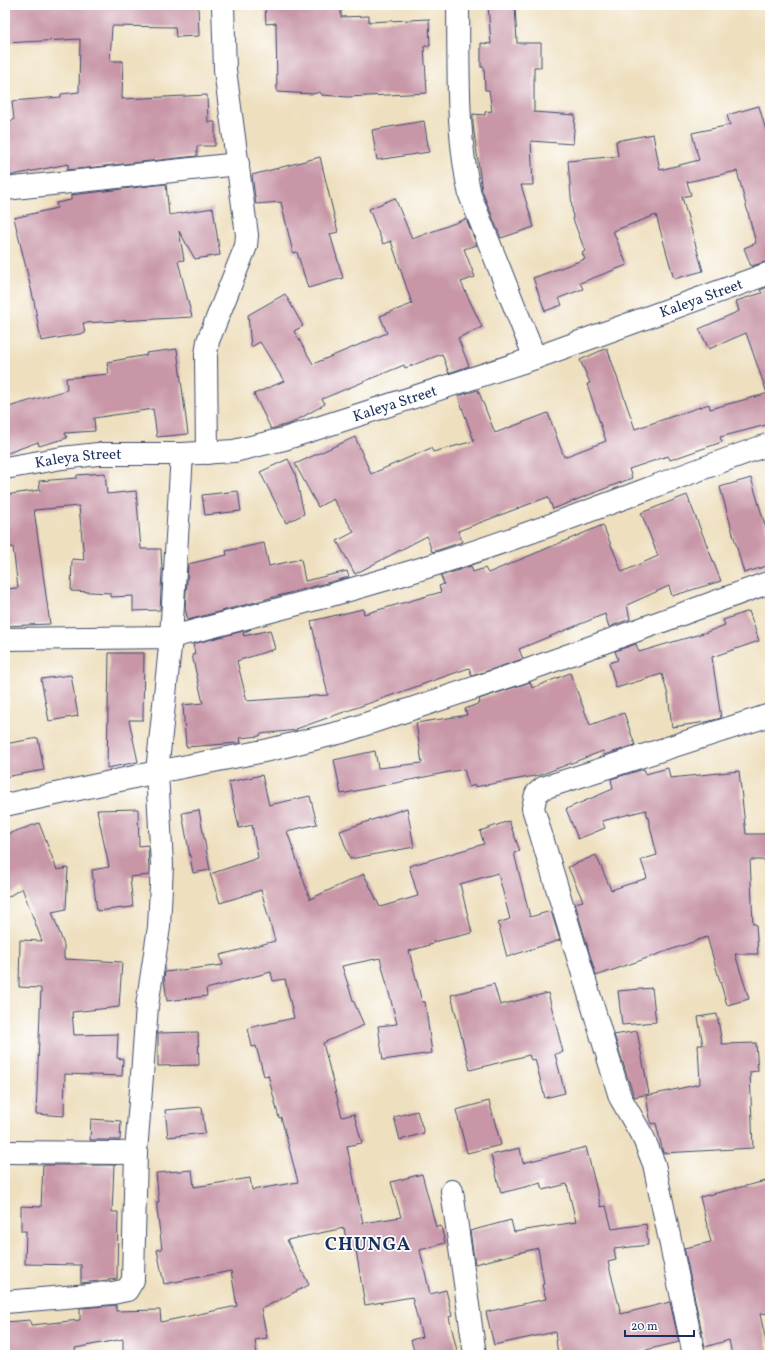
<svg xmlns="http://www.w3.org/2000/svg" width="775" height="1360" viewBox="0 0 775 1360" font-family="Vollkorn,serif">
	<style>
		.building { fill: #c896a7 }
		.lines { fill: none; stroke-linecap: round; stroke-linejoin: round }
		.minor-casing { stroke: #3b496c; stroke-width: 24 }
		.minor { stroke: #fff; stroke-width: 22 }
		.labels { text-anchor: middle; stroke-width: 3.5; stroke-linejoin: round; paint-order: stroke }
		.street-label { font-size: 15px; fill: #1b2f5e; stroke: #fff }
		.district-label { font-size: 19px; font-weight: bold; letter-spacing: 1px; fill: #1b2f5e; stroke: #fff }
	</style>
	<rect width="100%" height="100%" fill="#fff"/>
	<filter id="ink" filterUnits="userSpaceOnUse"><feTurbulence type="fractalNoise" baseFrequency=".025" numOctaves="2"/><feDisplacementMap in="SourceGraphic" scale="8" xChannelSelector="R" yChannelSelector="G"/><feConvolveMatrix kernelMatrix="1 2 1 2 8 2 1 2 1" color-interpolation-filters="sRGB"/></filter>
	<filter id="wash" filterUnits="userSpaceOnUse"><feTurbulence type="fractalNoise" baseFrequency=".012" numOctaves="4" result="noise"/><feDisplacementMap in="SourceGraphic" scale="16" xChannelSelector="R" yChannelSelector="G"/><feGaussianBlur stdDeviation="0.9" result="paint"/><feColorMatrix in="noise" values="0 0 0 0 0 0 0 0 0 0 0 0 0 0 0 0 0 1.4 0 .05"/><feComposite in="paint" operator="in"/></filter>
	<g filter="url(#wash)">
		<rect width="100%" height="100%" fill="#eedfbe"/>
		<g id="blocks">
			<g class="building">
				<path d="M8 5H198L199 36 176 37 175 27 112 26 110 61H123L122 99 207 95 208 122H215V146H197V156L68 170V164L8 176 5 163V122L14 120 12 101 61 97V94L79 92 80 39 5 43V25H8Z"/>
				<path d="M265 5H341V17L369 16V22L429 19 430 46H424L427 93 348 97 322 95 320 92 313 94 277 92 276 23 266 24Z"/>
				<path d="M488 5H515L517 43H541V67H534V112L575 115 573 144 531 141 533 185H521L534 227 501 238 482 191 473 124V114L485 115V112L492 111 489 90H485L484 67H481V43L491 44Z"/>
				<path d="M759 106 770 145V261L751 266 744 248 756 243 737 171 687 182 691 195 682 197 703 271 674 279 656 215 613 231 627 265 580 283 583 289 559 298 562 305 545 311 533 278 585 259 582 253 585 251 573 219 568 161 618 156 616 141 653 134 660 170 699 160 692 133 730 125 727 115Z"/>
				<path d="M424 121 429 152 377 160 372 130Z"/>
				<path d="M320 157 338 232 330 234 343 278 308 288 297 252 293 253 281 202 256 204 252 175Z"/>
				<path d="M166 184 169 215 213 208 220 255 195 259 179 231 184 260 178 261 192 317 83 323 85 333 41 341 34 301 14 218 57 208 56 203 71 200V195Z"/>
				<path d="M395 198 412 239 466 219 477 245 464 249 475 277 461 282 482 327 458 338 469 366 449 373 442 354 405 368 404 365 322 399 325 404 292 423 271 429 254 394 284 381 260 342 251 347 248 315 285 294 303 326 294 331 313 364 387 333 380 316 412 304 391 241 383 244 369 209Z"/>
				<path d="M770 286V424L720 437 722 442 670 460 668 456 629 469 632 478 553 509 548 497 458 531 462 542 432 552 427 536 355 574 337 541 354 532 333 499 318 507 295 464 355 437 371 474 431 448 433 452 474 441 458 396 478 390 495 433 548 413 564 457 606 441 587 384 590 383 580 360 607 348 635 429 709 404 710 409 769 393H767L746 333 709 349 699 329 739 311 736 301 762 293 760 290Z"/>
				<path d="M177 349 188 434 157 437 153 409 94 418 95 431 65 433 67 438 39 446 38 442 5 454V408L67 390 66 378 109 374 107 362 147 355 146 353Z"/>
				<path d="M288 459 295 473 304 514 286 523 260 472Z"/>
				<path d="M105 473 107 494 136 491 141 549H161L162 571 160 610 133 611V596L110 597V593L71 591 72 559 84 560 79 506 34 510 50 624 5 626V589L18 588 13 547H8L5 527V495L40 490 39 481 77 478V475Z"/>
				<path d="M751 478 770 542V565L744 573 720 487Z"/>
				<path d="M238 491 241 511 205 515 202 495Z"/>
				<path d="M687 495 721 581 672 596 669 586 627 605 630 619 609 627 605 614 519 649 523 659 472 676 469 668 296 729 297 730 260 734V736L240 738 241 743H238L186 747 183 705 203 703 192 655 195 654 193 644 251 629 243 633 244 636 270 630 275 649 237 661 247 701 328 695 311 621 363 609 364 614 441 592 439 586 444 584 441 576 471 566 473 572 485 568 488 573 603 525 622 572 658 556 641 513Z"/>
				<path d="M264 543 269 566 301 559 305 581 347 571 349 577 188 620 185 609 188 564 227 555 226 551Z"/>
				<path d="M749 611 759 641 712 657 721 718 706 722 672 727 668 695 662 674 616 688 609 663 618 660 615 651 636 644 639 652 707 632 725 625 723 620Z"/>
				<path d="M109 653H144L143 720H129L138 762 107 768Z"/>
				<path d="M570 673 590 725 624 713 635 745 604 755 603 751 540 775 475 787V785L469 787 464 769 341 794 334 760 375 751 378 768 422 763 416 723 467 715 465 709 480 703 479 699 530 682 532 688Z"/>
				<path d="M71 675 78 716 49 721 41 679Z"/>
				<path d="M38 738 44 770 5 777V744Z"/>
				<path d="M668 768 670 778 739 771 746 834H770V860H750L753 924H756L758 954H735L749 999 727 1005 707 937 596 976 575 903 583 901 568 867 596 855 611 890 647 878 641 860 657 855 646 810 602 821 605 828 578 839 566 809 613 789 611 779 644 769 646 774Z"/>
				<path d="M262 775 269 805 310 796 317 824 287 831 310 899 364 874 380 907 418 896 409 866 484 844 480 831 509 821 520 851 514 853 530 917 551 911 560 940 507 957 498 923 510 919 498 873 460 884 472 933 433 942V944L409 951 422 1002H425L432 1053 383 1060 378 1026 397 1024 380 958 342 966 353 1000 364 1025 323 1043 342 1117 354 1114 362 1143 347 1146 363 1223 401 1217 391 1182 422 1174 436 1227 441 1226 445 1243 420 1250 430 1294 446 1290 452 1316 449 1317 458 1355H415L411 1340 422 1337 412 1297 365 1305 356 1250 348 1251 344 1228 287 1240 309 1285 261 1309 267 1338 255 1340 257 1355H123V1339L75 1348 76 1355H5V1322L30 1320 31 1325 80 1320V1308L116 1305V1311L160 1310 161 1322 237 1306 231 1271 164 1284 157 1250 162 1249 157 1210V1202H159L156 1173 192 1170 194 1187 250 1178 252 1190 298 1182 281 1117 279 1118 268 1075 264 1076 256 1046 252 1047 248 1028 294 1018 285 979 273 981 271 972 206 989 207 996 167 1001 164 978 165 972 223 965 220 955 275 941 261 890 220 903 210 874 258 858 252 825 239 828 229 782Z"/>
				<path d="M407 808 414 847 350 859 340 831Z"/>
				<path d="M138 809 139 846 148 845 149 875 130 877 133 907 97 911 92 870 109 867 97 810Z"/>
				<path d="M199 810 210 870 193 873 182 813Z"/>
				<path d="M39 823 57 870 68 868 66 909 52 912 64 945V959L122 962 119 1007 72 1012 74 1035 118 1034 117 1058 123 1059 122 1076 65 1074 64 1116 36 1114 41 988 19 987 20 940 42 941 22 888 5 899V835Z"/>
				<path d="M494 984 500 1005 548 993 563 1052 555 1054 565 1093 545 1098 535 1059 531 1060 529 1055 470 1070 451 995Z"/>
				<path d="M652 988 656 1022 622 1025 618 991Z"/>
				<path d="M717 1014 722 1044 756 1043 758 1071 750 1072 753 1148 663 1153 656 1123 651 1124 646 1096 700 1084 698 1045H703L698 1017Z"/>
				<path d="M637 1031 649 1094 634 1097 614 1035Z"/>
				<path d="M198 1032 199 1065 158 1066V1033Z"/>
				<path d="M489 1101 501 1145 467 1153 456 1110Z"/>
				<path d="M202 1107 205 1133 168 1137 165 1110Z"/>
				<path d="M417 1111 424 1133 400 1140 394 1117Z"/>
				<path d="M91 1119 121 1121 120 1140H90Z"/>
				<path d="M586 1147 601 1207 606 1206 612 1229 646 1224 648 1245 614 1249 616 1260 608 1262 621 1314 670 1302 679 1342 625 1355H558L555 1332 494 1345 486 1312 546 1299 542 1285 544 1284 538 1248 475 1264 470 1231 511 1220 514 1232 576 1222 567 1184 543 1190 541 1183 501 1193 491 1155 520 1148 523 1163Z"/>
				<path d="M43 1165H114L112 1212H118L117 1279 81 1283V1265L25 1264 26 1231H21V1206L41 1207Z"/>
				<path d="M770 1180V1313L760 1314 769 1355H732L729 1340 705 1347 684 1248 711 1242 700 1197Z"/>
			</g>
		</g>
	</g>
	<g filter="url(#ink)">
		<use href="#blocks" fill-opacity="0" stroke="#3b496c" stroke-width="1"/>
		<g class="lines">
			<g class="minor-casing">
				<g id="minor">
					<path d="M458 5C459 69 456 133 470 195L535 358"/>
					<path d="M5 189 238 164"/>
					<path d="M207 453 206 355 208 341 246 246 247 235 225 70 223 5"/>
					<path d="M182 454 171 637C265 613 359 589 452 559 559 525 664 481 770 444"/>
					<path id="s1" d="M5 468 62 458 98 454H182L234 451 284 439 535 358 770 273"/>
					<path d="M5 639 171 637 157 772 162 865 159 927 147 1006 141 1089 136 1152 133 1280 127 1290 113 1293 5 1302"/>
					<path d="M5 805 157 772 269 750 342 732 525 671 770 582"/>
					<path d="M5 1152 120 1153 136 1152"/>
					<path d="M452 1191 475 1355"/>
					<path d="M694 1355 654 1164 644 1139 620 1097 533 808 536 794 543 788 770 715"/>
				</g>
			</g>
			<use href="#minor" class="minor"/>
		</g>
	</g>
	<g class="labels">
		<g class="street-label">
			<text dy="5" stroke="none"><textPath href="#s1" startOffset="722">Kaleya Street</textPath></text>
			<text dy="5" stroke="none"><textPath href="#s1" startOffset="398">Kaleya Street</textPath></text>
			<text dy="5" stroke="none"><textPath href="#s1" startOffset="74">Kaleya Street</textPath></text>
		</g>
		<g class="district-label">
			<text x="368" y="1250">CHUNGA</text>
		</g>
	</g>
	<rect width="775" height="1360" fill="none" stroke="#fff" stroke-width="20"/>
	<path d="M625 1330v6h69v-6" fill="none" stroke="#1b2f5e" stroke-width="2"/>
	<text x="631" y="1330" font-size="12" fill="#1b2f5e" stroke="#ffffff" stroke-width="3" paint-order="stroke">20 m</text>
</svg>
